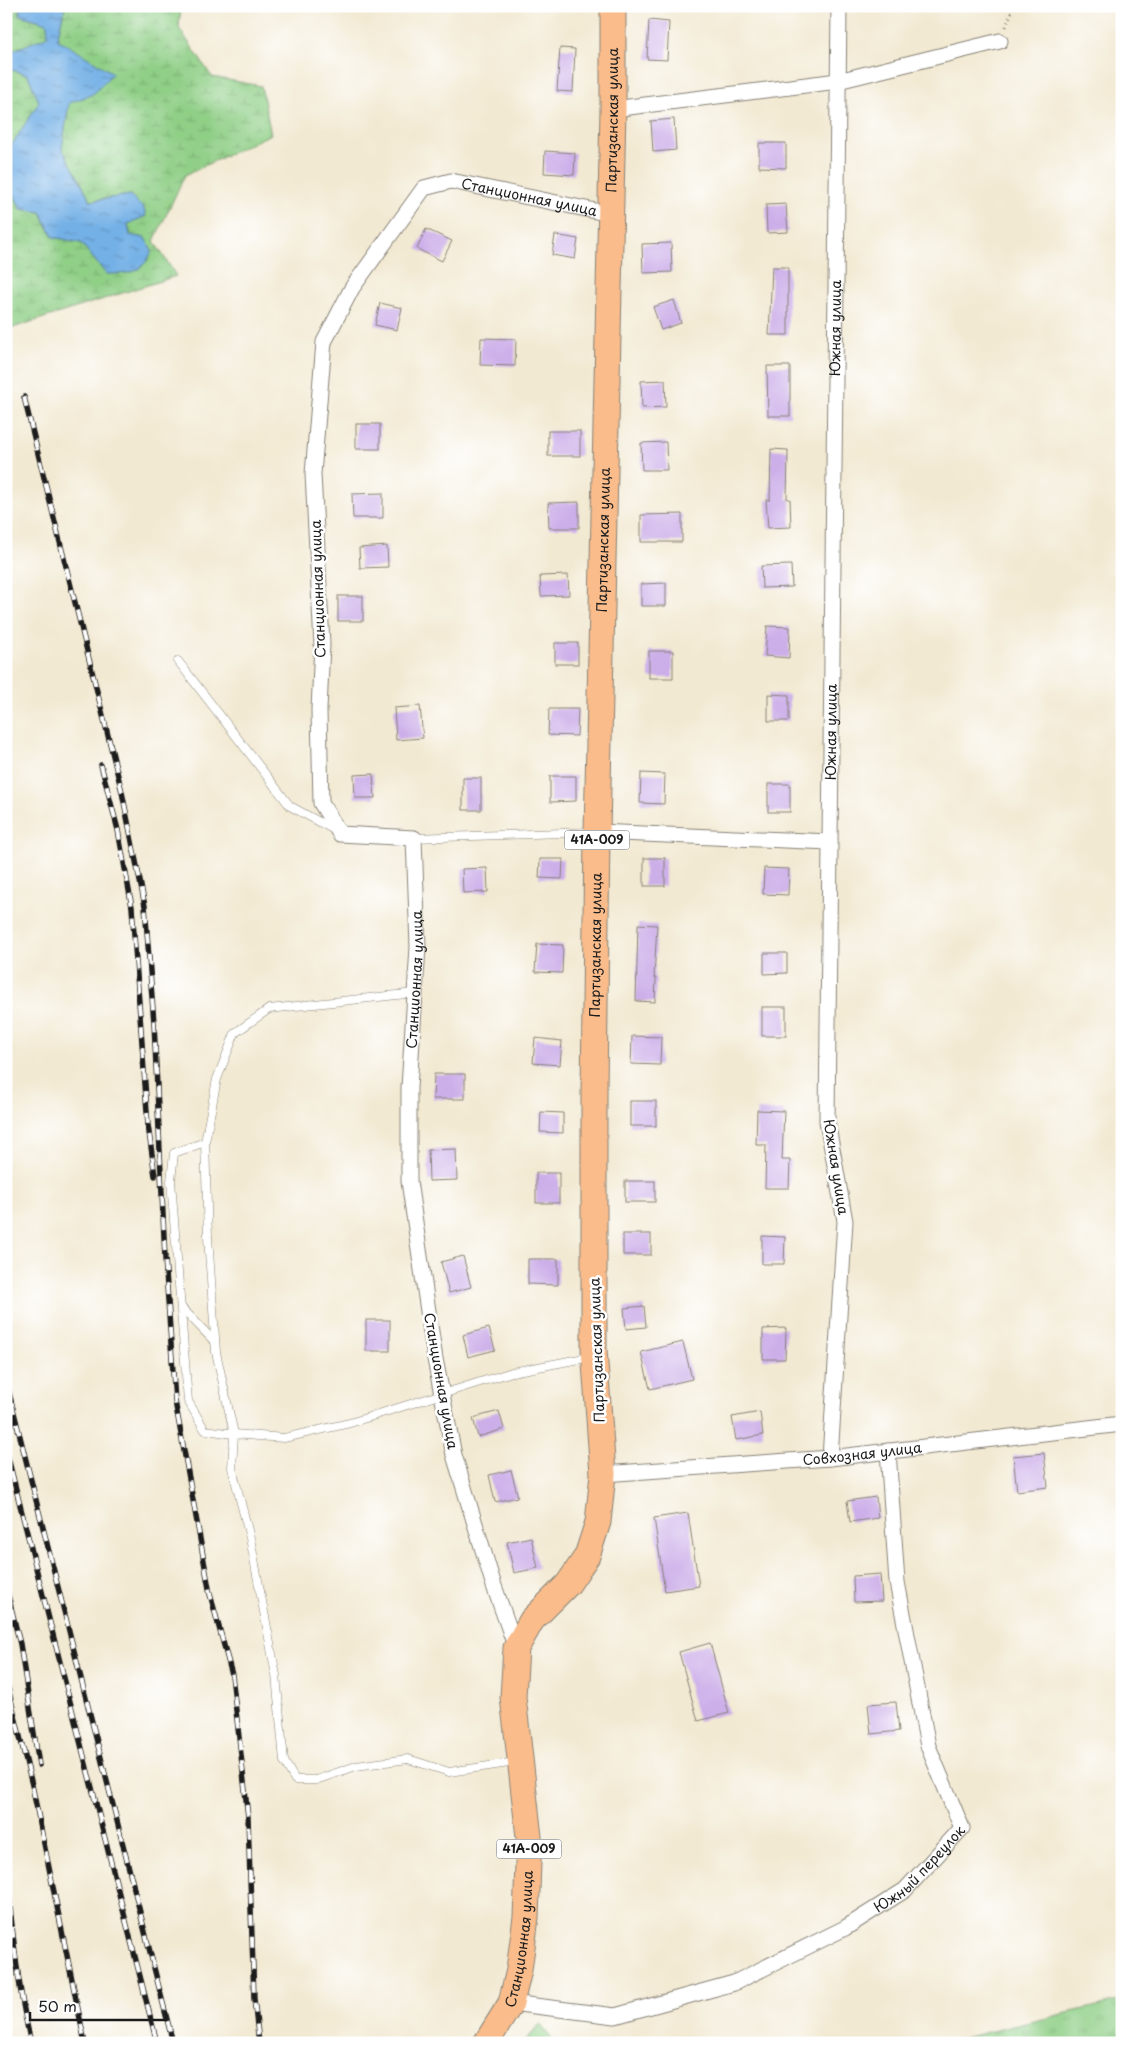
<svg xmlns="http://www.w3.org/2000/svg" width="1128" height="2049" viewBox="0 0 1128 2049" font-family="'Playpen Sans',sans-serif">
	<style>
		.grass { fill: url(#grass-tufts); stroke: #567651 }
		.wetland { fill: url(#wetland-marsh); stroke: #567651 }
		.water { fill: url(#water-ripples); stroke: #486681 }
		.building { fill: #ccafe9 }
		.lines { fill: none; stroke-linecap: round; stroke-linejoin: round }
		.lane-casing { stroke: #878277; stroke-width: 9 }
		.street-casing { stroke: #878277; stroke-width: 17 }
		.primary-casing { stroke: #878277; stroke-width: 27 }
		.path { stroke: #878277; stroke-width: 3; stroke-dasharray: 1 4; stroke-linecap: butt }
		.lane { stroke: #fff; stroke-width: 8 }
		.street { stroke: #fff; stroke-width: 15 }
		.primary { stroke: #fabc8b; stroke-width: 25 }
		.rail-casing { stroke: #1c1c1c; stroke-width: 5.5 }
		.rail { stroke: #fff; stroke-width: 4; stroke-dasharray: 11; stroke-linecap: butt }
		.labels { text-anchor: middle; stroke-width: 5; stroke-linejoin: round; paint-order: stroke }
		.shield { fill: #fff; stroke: #606060; stroke-width: 1 }
		.shield-label { font-size: 12px; font-weight: bold; fill: #1c1c1c }
		.street-label { font-size: 14px; fill: #1c1c1c; stroke: #fff }
	</style>
	<defs>
		<pattern id="grass-tufts" width="24" height="20" patternUnits="userSpaceOnUse" patternTransform="scale(1.25)"><rect width="24" height="20" fill="#8fcf86"/><path d="M3 7l-1-3M5 7V3M7 7l1-3M15 17l-1-3M17 17v-4M19 17l1-3" fill="none" stroke="#7bb173"/></pattern>
		<pattern id="wetland-marsh" width="20" height="14" patternUnits="userSpaceOnUse" patternTransform="scale(1.25)"><rect width="20" height="14" fill="#8fcf86"/><path d="M1 5h8M5 5V1M11 12h8M15 12V8" fill="none" stroke="#7bb173"/></pattern>
		<pattern id="water-ripples" width="26" height="14" patternUnits="userSpaceOnUse" patternTransform="scale(1.25)"><rect width="26" height="14" fill="#73b0e6"/><path d="M2 4q2-2 4 0t4 0M15 11q2-2 4 0t4 0" fill="none" stroke="#5e8eba"/></pattern>
	</defs>
	<rect width="100%" height="100%" fill="#fff"/>
	<filter id="ink" filterUnits="userSpaceOnUse"><feTurbulence type="fractalNoise" baseFrequency=".02" numOctaves="2"/><feDisplacementMap in="SourceGraphic" scale="10" xChannelSelector="R" yChannelSelector="G"/><feConvolveMatrix kernelMatrix="1 2 1 2 8 2 1 2 1" color-interpolation-filters="sRGB"/></filter>
	<filter id="wash" filterUnits="userSpaceOnUse"><feTurbulence type="fractalNoise" baseFrequency=".0096" numOctaves="4" result="noise"/><feDisplacementMap in="SourceGraphic" scale="20" xChannelSelector="R" yChannelSelector="G"/><feGaussianBlur stdDeviation="1.12" result="paint"/><feColorMatrix in="noise" values="0 0 0 0 0 0 0 0 0 0 0 0 0 0 0 0 0 1.4 0 .05"/><feComposite in="paint" operator="in"/></filter>
	<g filter="url(#wash)">
		<rect width="100%" height="100%" fill="#f2e9d2"/>
		<g class="grass">
			<path d="M1122 2000V2043H942Z"/>
			<path d="M540 2024 555 2043H524Z"/>
		</g>
		<g class="wetland">
			<path d="M6 6H20V15L47 23 48 37 12 51 6 47Z"/>
			<path d="M65 6H181L179 28 212 77 261 86 271 134 185 175 154 241 176 276 6 330V184L10 186 21 209 41 212 53 237 81 243 106 273 130 235 128 224 146 216 130 195 91 201 62 148 69 103 93 94 57 39Z"/>
			<path d="M6 68 28 75 40 102 7 156Z"/>
		</g>
		<path class="water" d="M20 6H65L57 39 113 73 93 94 69 103 62 148 91 201 130 195 144 209 146 216 128 224 130 235 145 238 152 251C142 274 129 274 106 274L81 243 53 237 41 212 21 209 10 186 6 184V154L39 102 28 75 6 68V47L12 51 48 36 47 23 20 15Z"/>
		<g id="blocks">
			<g class="building">
				<path d="M649 20 669 22 667 60 647 59Z"/>
				<path d="M560 48 575 49 573 92 557 91Z"/>
				<path d="M674 119 676 150 653 152 651 121Z"/>
				<path d="M759 143H786V168L759 167Z"/>
				<path d="M545 151 575 153 574 175 544 173Z"/>
				<path d="M786 204 788 232 767 233 766 205Z"/>
				<path d="M426 229 452 241 442 261 417 249Z"/>
				<path d="M555 235 578 239 575 259 552 255Z"/>
				<path d="M671 243 672 272 643 273 642 244Z"/>
				<path d="M772 267H788V335H769Z"/>
				<path d="M674 300 681 323 661 330 653 307Z"/>
				<path d="M380 303 402 308 397 330 375 325Z"/>
				<path d="M481 338 516 339 515 366 480 365Z"/>
				<path d="M767 366H790V416H768Z"/>
				<path d="M665 380 666 407 642 408 641 381Z"/>
				<rect x="356" y="424" width="24" height="25"/>
				<rect x="548" y="431" width="32" height="25"/>
				<path d="M666 442 667 470H642L641 443Z"/>
				<path d="M771 449 788 450 787 499H790L791 527 768 528 766 500H770Z"/>
				<path d="M383 493V518H353L352 494Z"/>
				<path d="M579 502V528H549L548 503Z"/>
				<path d="M682 514V542H641V515Z"/>
				<path d="M387 546 388 567 360 568 359 548Z"/>
				<path d="M791 565 792 587 762 588 761 566Z"/>
				<path d="M568 575 569 595 541 596 540 576Z"/>
				<path d="M666 583V606H641V584Z"/>
				<rect x="338" y="596" width="25" height="25"/>
				<path d="M767 626 790 627 789 658 765 656Z"/>
				<rect x="555" y="643" width="23" height="21"/>
				<rect x="649" y="651" width="24" height="27"/>
				<path d="M768 694 789 695V721H768Z"/>
				<path d="M420 706 423 738 396 740 394 708Z"/>
				<path d="M549 709H578L577 736 548 735Z"/>
				<path d="M641 773 665 774 664 804 640 803Z"/>
				<path d="M373 774 375 798H355L354 775Z"/>
				<path d="M550 776H576V801L550 802Z"/>
				<rect x="463" y="778" width="18" height="32"/>
				<rect x="768" y="784" width="22" height="28"/>
				<rect x="644" y="858" width="21" height="28"/>
				<path d="M540 859H563L562 879 539 878Z"/>
				<path d="M487 868 488 892 463 893 462 869Z"/>
				<path d="M764 868 789 869 788 895 763 894Z"/>
				<path d="M638 924 657 925 654 978H656L655 1002 636 1001Z"/>
				<path d="M537 944 563 945 562 973 535 972Z"/>
				<path d="M764 953H787V973L764 974Z"/>
				<rect x="762" y="1007" width="24" height="29"/>
				<path d="M632 1036 661 1037 660 1065 631 1064Z"/>
				<path d="M535 1038 562 1041 560 1065 533 1063Z"/>
				<path d="M434 1074H465V1099H433Z"/>
				<rect x="630" y="1101" width="26" height="25"/>
				<path d="M757 1110 784 1111 782 1160H790L789 1188H765L766 1145H756Z"/>
				<path d="M541 1112 563 1113V1133L540 1132Z"/>
				<path d="M456 1149 457 1180 429 1181 428 1150Z"/>
				<rect x="536" y="1173" width="23" height="30"/>
				<rect x="625" y="1181" width="30" height="21"/>
				<rect x="623" y="1234" width="28" height="21"/>
				<path d="M762 1236 785 1237 784 1264H762Z"/>
				<path d="M463 1256 471 1287 449 1293 441 1262Z"/>
				<path d="M528 1259H558V1285L528 1284Z"/>
				<path d="M644 1306 646 1327 626 1329 624 1308Z"/>
				<rect x="366" y="1320" width="24" height="31"/>
				<path d="M489 1328 495 1350 468 1357 463 1335Z"/>
				<path d="M786 1328 785 1359H763V1329Z"/>
				<path d="M683 1342 692 1379 650 1389 641 1352Z"/>
				<path d="M499 1411 504 1429 478 1437 473 1418Z"/>
				<path d="M760 1412 763 1435 736 1440 732 1417Z"/>
				<path d="M1044 1453 1048 1487 1017 1491 1013 1456Z"/>
				<path d="M511 1470 518 1497 495 1502 489 1475Z"/>
				<path d="M876 1497 878 1518 850 1522 847 1501Z"/>
				<path d="M688 1513 699 1586 665 1591 654 1518Z"/>
				<path d="M531 1537 538 1568 514 1573 507 1542Z"/>
				<path d="M880 1574 882 1601 854 1602 853 1576Z"/>
				<path d="M710 1643 729 1713 698 1721 679 1652Z"/>
				<path d="M896 1702 899 1731 871 1734 868 1704Z"/>
			</g>
		</g>
	</g>
	<g filter="url(#ink)">
		<use href="#blocks" fill-opacity="0" stroke="#878277" stroke-width="1"/>
		<g class="lines">
			<g class="lane-casing">
				<g id="lane">
					<path d="M178 661 290 806 336 831"/>
					<path d="M414 838 594 832"/>
					<path d="M415 993 269 1009 235 1033 217 1079 205 1142 174 1153 171 1181 188 1401 205 1430 234 1434 284 1438 350 1423 512 1372 590 1357"/>
					<path d="M205 1142 208 1237 216 1352 234 1434 232 1468 250 1538 276 1675 284 1761 295 1780H316L356 1766 408 1759 449 1772 516 1762"/>
					<path d="M181 1307 215 1342"/>
				</g>
			</g>
			<g class="street-casing">
				<g id="street">
					<path d="M613 109 838 81 1000 41"/>
					<path d="M597 832 830 842"/>
					<path id="s1" d="M830 1458 845 1221 827 1121 839 6"/>
					<path id="s2" d="M603 1474 830 1458 1122 1424"/>
					<path id="s3" d="M516 1648 494 1586 454 1455 435 1359 409 1181V1088L418 947 414 838 340 834 321 803 319 710 322 644 313 474 324 342 352 288 424 188 451 181 610 214"/>
					<path id="s4" d="M511 2003 615 2016 734 1983 845 1928 905 1890 962 1828 928 1746 897 1582 888 1451"/>
				</g>
			</g>
			<g class="primary-casing">
				<g id="primary">
					<path id="s5" d="M486 2043 511 2003 519 1970 526 1917 529 1837 513 1697 516 1648 532 1620 568 1584 587 1556 598 1522 603 1474 594 1349V1093L597 832 613 109V6"/>
				</g>
			</g>
			<path class="path" d="M1006 27 1014 6"/>
			<use href="#lane" class="lane"/>
			<use href="#street" class="street"/>
			<use href="#primary" class="primary"/>
			<g class="rail-casing">
				<g id="rail">
					<path d="M24 397 122 792 145 906 154 1023 165 1258 175 1401 210 1594 232 1675 248 1817 254 1999 259 2043"/>
					<path d="M101 765 118 830 132 907 148 1125 155 1176"/>
					<path d="M6 1381 173 2043"/>
					<path d="M6 1450 157 2043"/>
					<path d="M6 1587 20 1644 39 1765"/>
					<path d="M6 1680 32 1785 85 2043"/>
					<path d="M6 1861C11 1922 17 1984 31 2043"/>
				</g>
			</g>
			<use href="#rail" class="rail"/>
		</g>
	</g>
	<g class="labels">
		<g class="shield">
			<rect x="564.5" y="830.5" width="65" height="19" rx="4"/>
			<rect x="496.5" y="1839.5" width="65" height="19" rx="4"/>
		</g>
		<g class="shield-label">
			<text x="597" y="844">41А-009</text>
			<text x="529" y="1853">41А-009</text>
		</g>
		<g class="street-label">
			<text dy="5" stroke="none"><textPath href="#s5" startOffset="1960">Партизанская улица</textPath></text>
			<text dy="5" stroke="none"><textPath href="#s3" startOffset="1688">Станционная улица</textPath></text>
			<text dy="5" stroke="none"><textPath href="#s1" startOffset="1132">Южная улица</textPath></text>
			<text dy="5" stroke="none"><textPath href="#s5" startOffset="1540">Партизанская улица</textPath></text>
			<text transform="translate(318 589) rotate(-92)" y="5">Станционная улица</text>
			<text dy="5" stroke="none"><textPath href="#s1" startOffset="728">Южная улица</textPath></text>
			<text dy="5" stroke="none"><textPath href="#s5" startOffset="1135">Партизанская улица</textPath></text>
			<text dy="5" stroke="none"><textPath href="#s3" startOffset="682">Станционная улица</textPath></text>
			<text transform="translate(836 1167) rotate(81)" y="5">Южная улица</text>
			<text transform="translate(597 1350) rotate(-92)" y="5">Партизанская улица</text>
			<text transform="translate(441 1381) rotate(80)" y="5">Станционная улица</text>
			<text dy="5" stroke="none"><textPath href="#s2" startOffset="260">Совхозная улица</textPath></text>
			<text dy="5" stroke="none"><textPath href="#s4" startOffset="448">Южный переулок</textPath></text>
			<text dy="5" stroke="none"><textPath href="#s5" startOffset="112">Станционная улица</textPath></text>
		</g>
	</g>
	<rect width="1128" height="2049" fill="none" stroke="#fff" stroke-width="25"/>
	<path d="M30 2012v8h136v-8" fill="none" stroke="#1c1c1c" stroke-width="2.5"/>
	<text x="38" y="2012" font-size="15" fill="#1c1c1c" stroke="#ffffff" stroke-width="4" paint-order="stroke">50 m</text>
</svg>
